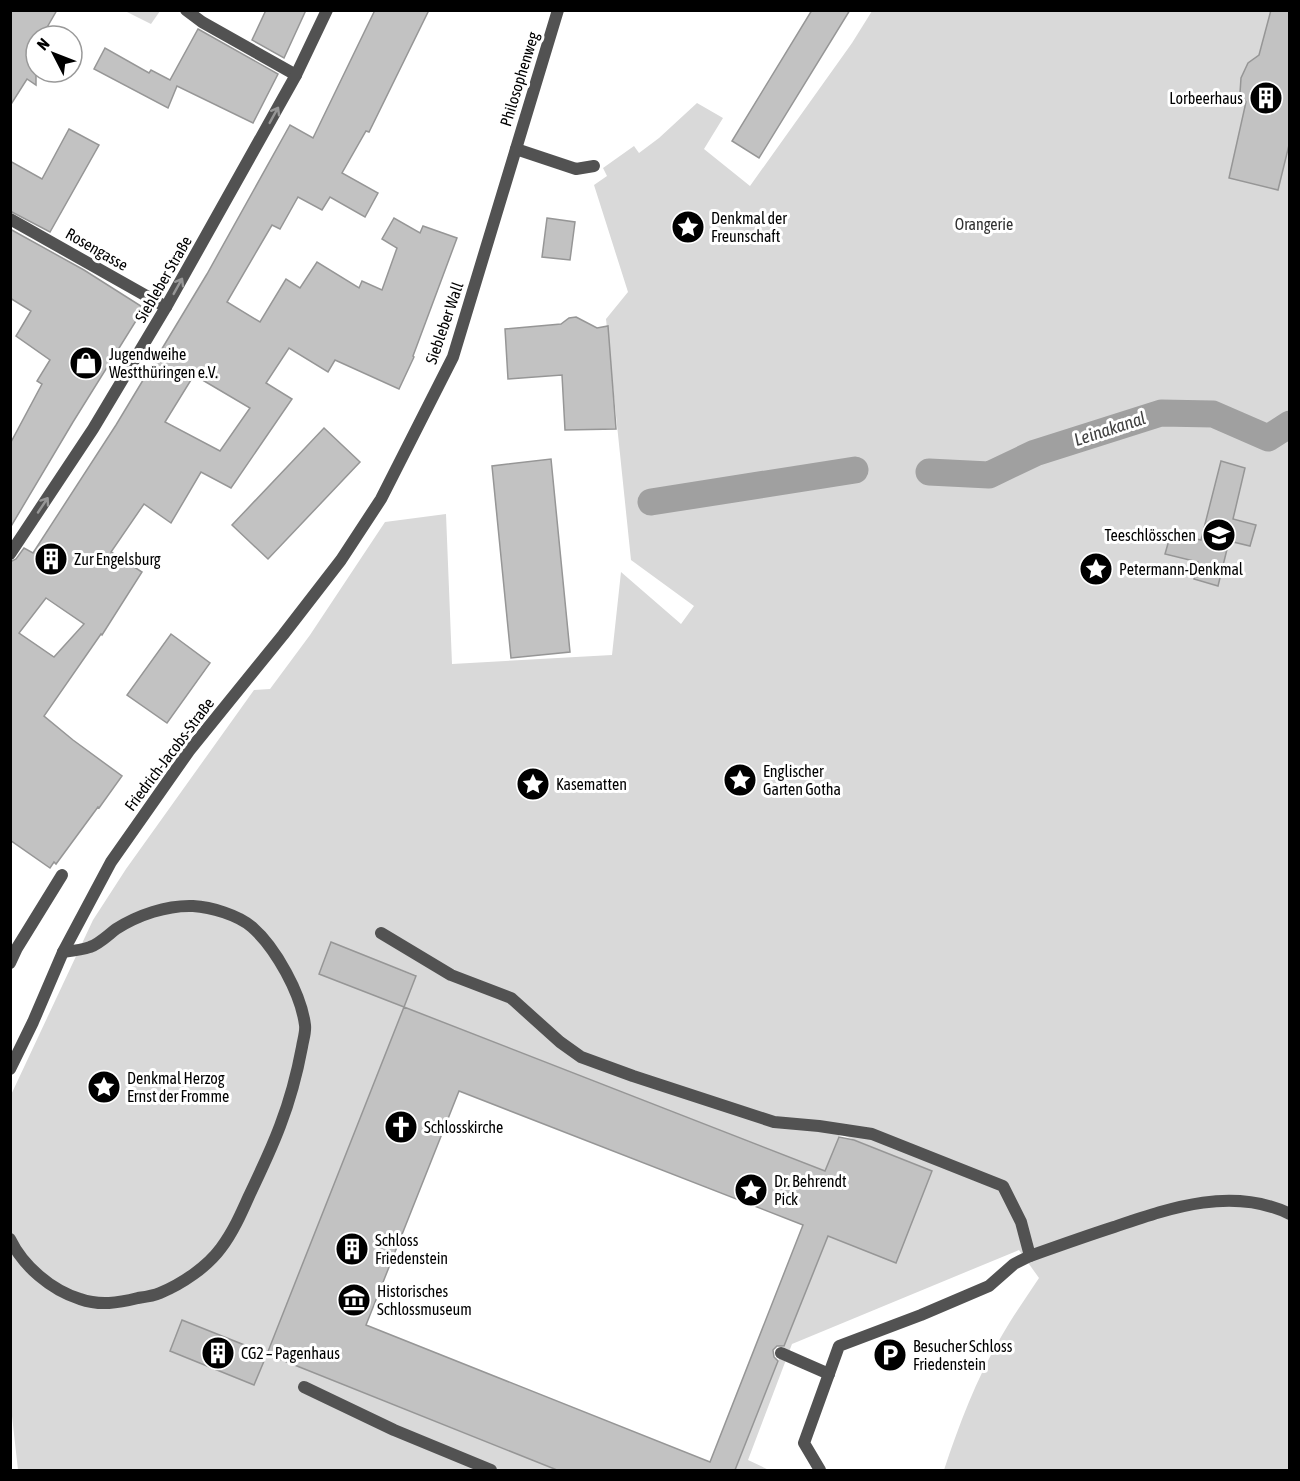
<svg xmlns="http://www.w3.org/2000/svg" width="1300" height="1481" viewBox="0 0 1300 1481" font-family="'Asap Condensed',sans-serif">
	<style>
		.green { fill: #d9d9d9; fill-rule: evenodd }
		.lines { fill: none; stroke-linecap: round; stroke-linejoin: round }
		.canal { stroke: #a0a0a0; stroke-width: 27 }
		.building { fill: #c2c2c2; stroke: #969696; stroke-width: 1.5; fill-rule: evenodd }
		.service { stroke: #525252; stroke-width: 12 }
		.pedestrian { stroke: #525252; stroke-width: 12 }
		.minor { stroke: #525252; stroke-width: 12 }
		.oneway { stroke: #979797 }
		.labels { text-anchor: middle; stroke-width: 6; stroke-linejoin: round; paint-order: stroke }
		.street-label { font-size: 16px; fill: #000; stroke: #fff }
		.poi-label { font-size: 16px; fill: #000; stroke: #fff; text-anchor: start }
		.park-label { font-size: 16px; fill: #303030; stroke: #fff }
		.water-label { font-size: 18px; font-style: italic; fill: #414141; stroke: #fff }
	</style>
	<rect width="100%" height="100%" fill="#fff"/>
	<g class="green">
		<path d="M125 11H160L151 24Z"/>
		<path d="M872 11H1289V1470H944C959 1425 976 1379 1001 1337 1012 1317 1026 1298 1039 1278L1019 1250 792 1344 748 1460 769 1470H735L828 1236 896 1262 932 1171 840 1134 825 1171 404 1007 267 1354 557 1470H18L10 1398V1097L93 920 126 869 254 690 270 689 310 635 385 522 446 514 452 664 612 655 621 572 681 624 694 606 631 560 606 319 628 292 594 185 607 176 603 168 634 146 639 153 659 138 697 103 723 118 704 149 750 186 852 43ZM331 943 416 975 404 1007 319 973ZM182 1320 266 1354 254 1385 170 1351Z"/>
	</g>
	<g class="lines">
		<g class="canal">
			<path d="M929 472 989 475 1035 453 1161 413 1213 414 1268 438 1290 424"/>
			<path d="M651 502 855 470"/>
		</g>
	</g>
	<g class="building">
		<path d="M10 10H57L42 36H36V85L27 79 10 106Z"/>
		<path d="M266 10H306L284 58 252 40Z"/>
		<path d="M375 10H429L369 132 366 131 342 173 378 193 365 217 330 197 322 210 298 197 280 229 272 225 227 302 260 322 286 279 300 288 317 262 359 288 362 281 382 290 397 248 382 239 394 218 420 233 423 226 457 238 413 356 414 357 399 389 335 360 328 372 289 348 266 383 292 399 231 488 201 472 171 523 144 504 111 552 142 572 102 635 101 634 44 716 73 740 122 776 99 808 98 807 56 864 54 862 50 868 10 840V562L16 559 24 548 33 553 116 425 207 274 290 125 313 138ZM194 375 250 408 220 451 165 422ZM46 598 84 624 54 657 19 633Z"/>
		<path d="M812 10H850L759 158 732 141Z"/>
		<path d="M1271 10H1290V141L1278 190 1229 178 1246 102 1240 93 1241 78 1248 63 1259 55Z"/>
		<path d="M198 29 278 74 253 123 177 86 168 108 94 69 105 48 149 73 151 70 170 80Z"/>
		<path d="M69 129 99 145 50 232 10 211V161L42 179Z"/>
		<path d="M547 218 575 222 570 260 542 257Z"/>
		<path d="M10 229 84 270 144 308 73 422 10 528V444L42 384 37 381 50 360 16 336 31 311 10 298Z"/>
		<path d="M576 317 597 328 608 326 616 429 565 430 562 375 508 379 505 329 561 324 569 318Z"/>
		<path d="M324 428 360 462 268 559 232 525Z"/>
		<path d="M551 459 570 652 511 658 492 466Z"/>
		<path d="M1221 461 1245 468 1233 519 1256 525 1250 546 1229 541 1218 586 1194 579 1198 562 1165 554 1171 533 1201 540Z"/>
		<path d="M171 634 210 663 167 723 127 695Z"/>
		<path d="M331 942 416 976 404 1007 319 974Z"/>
		<path d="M404 1007 825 1171 839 1137 854 1140 932 1171 896 1263 828 1236 784 1346H777L773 1350 774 1357 778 1361 735 1470H557L267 1354ZM459 1091 803 1225 710 1462 366 1325Z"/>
		<path d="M182 1320 267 1354 254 1385 170 1351Z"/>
	</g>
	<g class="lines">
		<g class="service">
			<path d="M516 149 576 169 594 166"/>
			<path d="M381 933 451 975 511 998 560 1042 581 1057 633 1076 774 1122 819 1126 872 1134 1003 1186 1021 1222 1030 1256"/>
			<path d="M10 1239C23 1266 51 1290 80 1299 100 1306 118 1303 138 1298 145 1297 153 1296 160 1293 182 1284 207 1267 221 1248 233 1232 241 1214 249 1196 260 1173 271 1150 280 1126 290 1100 297 1074 302 1047 303 1040 306 1032 305 1025 301 994 276 948 252 927 238 915 211 907 193 906 167 905 138 915 116 929 108 935 99 944 90 947 82 950 72 951 63 952"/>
			<path d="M781 1353 829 1374"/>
			<path d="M304 1387 394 1430 491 1470"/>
			<path d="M820 1470 804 1443 839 1346 921 1315 989 1286 1014 1264 1030 1256C1058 1246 1086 1236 1114 1227 1170 1208 1232 1186 1290 1214"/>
		</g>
		<g class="pedestrian">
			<path d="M186 10 202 22 296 75"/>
			<path d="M10 219 166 307"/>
		</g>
		<g class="minor">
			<path d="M10 554 93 429 166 307 296 75 327 10"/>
			<path d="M10 963 17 948 62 875"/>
			<path d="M10 1069 33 1022 63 952 111 862 189 751 283 635 341 560 381 499 453 357 558 10"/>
		</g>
	</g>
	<defs><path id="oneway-shaft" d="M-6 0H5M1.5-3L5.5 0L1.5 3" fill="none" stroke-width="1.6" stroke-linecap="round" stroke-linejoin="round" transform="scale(1.5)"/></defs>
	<g class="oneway">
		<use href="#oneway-shaft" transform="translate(274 115) rotate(-61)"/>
		<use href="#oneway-shaft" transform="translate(178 286) rotate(-61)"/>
		<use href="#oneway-shaft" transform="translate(43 505) rotate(-56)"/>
	</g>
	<defs>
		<g id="building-disc" transform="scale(1.725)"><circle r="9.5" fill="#000" stroke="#fff"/><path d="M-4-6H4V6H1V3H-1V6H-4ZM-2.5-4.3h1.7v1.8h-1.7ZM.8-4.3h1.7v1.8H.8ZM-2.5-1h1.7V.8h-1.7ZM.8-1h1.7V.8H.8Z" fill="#fff"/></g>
		<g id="sight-disc" transform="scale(1.725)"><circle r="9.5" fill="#000" stroke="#fff"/><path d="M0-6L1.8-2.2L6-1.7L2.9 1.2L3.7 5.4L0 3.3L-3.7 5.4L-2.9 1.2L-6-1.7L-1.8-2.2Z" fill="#fff"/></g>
		<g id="shop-disc" transform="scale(1.725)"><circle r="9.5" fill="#000" stroke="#fff"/><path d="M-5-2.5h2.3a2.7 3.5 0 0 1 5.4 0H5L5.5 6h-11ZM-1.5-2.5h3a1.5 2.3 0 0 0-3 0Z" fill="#fff"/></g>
		<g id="school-disc" transform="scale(1.725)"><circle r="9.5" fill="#000" stroke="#fff"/><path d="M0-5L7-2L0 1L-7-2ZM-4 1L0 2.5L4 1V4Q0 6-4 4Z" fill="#fff"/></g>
		<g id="church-disc" transform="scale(1.725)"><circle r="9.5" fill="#000" stroke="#fff"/><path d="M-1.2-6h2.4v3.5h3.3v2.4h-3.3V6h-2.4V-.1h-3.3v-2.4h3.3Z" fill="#fff"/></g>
		<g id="museum-disc" transform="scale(1.725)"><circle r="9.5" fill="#000" stroke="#fff"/><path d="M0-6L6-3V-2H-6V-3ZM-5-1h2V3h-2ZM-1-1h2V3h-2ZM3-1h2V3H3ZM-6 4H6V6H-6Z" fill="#fff"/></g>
		<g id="parking-disc" transform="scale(1.725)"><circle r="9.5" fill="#000" stroke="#fff"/><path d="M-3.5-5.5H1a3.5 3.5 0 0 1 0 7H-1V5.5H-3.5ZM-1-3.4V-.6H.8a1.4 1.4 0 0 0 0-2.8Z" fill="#fff"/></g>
	</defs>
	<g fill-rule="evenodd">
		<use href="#building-disc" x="1266" y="98"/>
		<use href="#sight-disc" x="688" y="227"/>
		<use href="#shop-disc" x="86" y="363"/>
		<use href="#school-disc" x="1219" y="535"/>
		<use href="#building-disc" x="51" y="559"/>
		<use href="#sight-disc" x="1096" y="569"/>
		<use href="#sight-disc" x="740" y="780"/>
		<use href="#sight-disc" x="533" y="784"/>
		<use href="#sight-disc" x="104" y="1087"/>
		<use href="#church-disc" x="401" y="1127"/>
		<use href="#sight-disc" x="751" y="1190"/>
		<use href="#building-disc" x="352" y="1249"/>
		<use href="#museum-disc" x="354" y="1300"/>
		<use href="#building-disc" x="218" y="1353"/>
		<use href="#parking-disc" x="890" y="1355"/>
	</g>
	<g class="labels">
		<g class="street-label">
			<text transform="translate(519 79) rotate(-73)" y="6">Philosophenweg</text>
			<text transform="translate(97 249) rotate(30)" y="6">Rosengasse</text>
			<text transform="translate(163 279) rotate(-60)" y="6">Siebleber Straße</text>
			<text transform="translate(444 323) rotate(-71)" y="6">Siebleber Wall</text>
			<text transform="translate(169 754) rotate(-53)" y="6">Friedrich-Jacobs-Straße</text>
		</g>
		<g class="poi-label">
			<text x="1243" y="104" text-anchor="end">Lorbeerhaus</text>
			<text x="711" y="224">Denkmal der<tspan x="711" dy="18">Freunschaft</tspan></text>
			<text x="109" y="360">Jugendweihe<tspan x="109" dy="18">Westthüringen e.V.</tspan></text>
			<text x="1196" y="541" text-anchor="end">Teeschlösschen</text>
			<text x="74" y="565">Zur Engelsburg</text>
			<text x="1119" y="575">Petermann-Denkmal</text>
			<text x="763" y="777">Englischer<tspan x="763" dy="18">Garten Gotha</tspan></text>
			<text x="556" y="790">Kasematten</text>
			<text x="127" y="1084">Denkmal Herzog<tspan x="127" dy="18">Ernst der Fromme</tspan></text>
			<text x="424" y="1133">Schlosskirche</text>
			<text x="774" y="1187">Dr. Behrendt<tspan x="774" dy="18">Pick</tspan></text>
			<text x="375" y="1246">Schloss<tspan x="375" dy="18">Friedenstein</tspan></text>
			<text x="377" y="1297">Historisches<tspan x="377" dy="18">Schlossmuseum</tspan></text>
			<text x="913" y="1352">Besucher Schloss<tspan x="913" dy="18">Friedenstein</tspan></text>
			<text x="241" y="1359">CG2 – Pagenhaus</text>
		</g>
		<g class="park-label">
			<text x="984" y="230">Orangerie</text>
		</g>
		<g class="water-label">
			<text transform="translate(1110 429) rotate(-18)" y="6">Leinakanal</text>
		</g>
	</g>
	<rect width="1300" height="1481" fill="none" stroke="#000000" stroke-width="24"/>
	<g transform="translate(54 54) rotate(312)"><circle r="28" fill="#ffffff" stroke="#999999" stroke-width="1.5"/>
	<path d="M0-4.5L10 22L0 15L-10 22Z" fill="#000000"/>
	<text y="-9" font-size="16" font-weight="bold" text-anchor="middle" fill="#000000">N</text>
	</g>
</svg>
